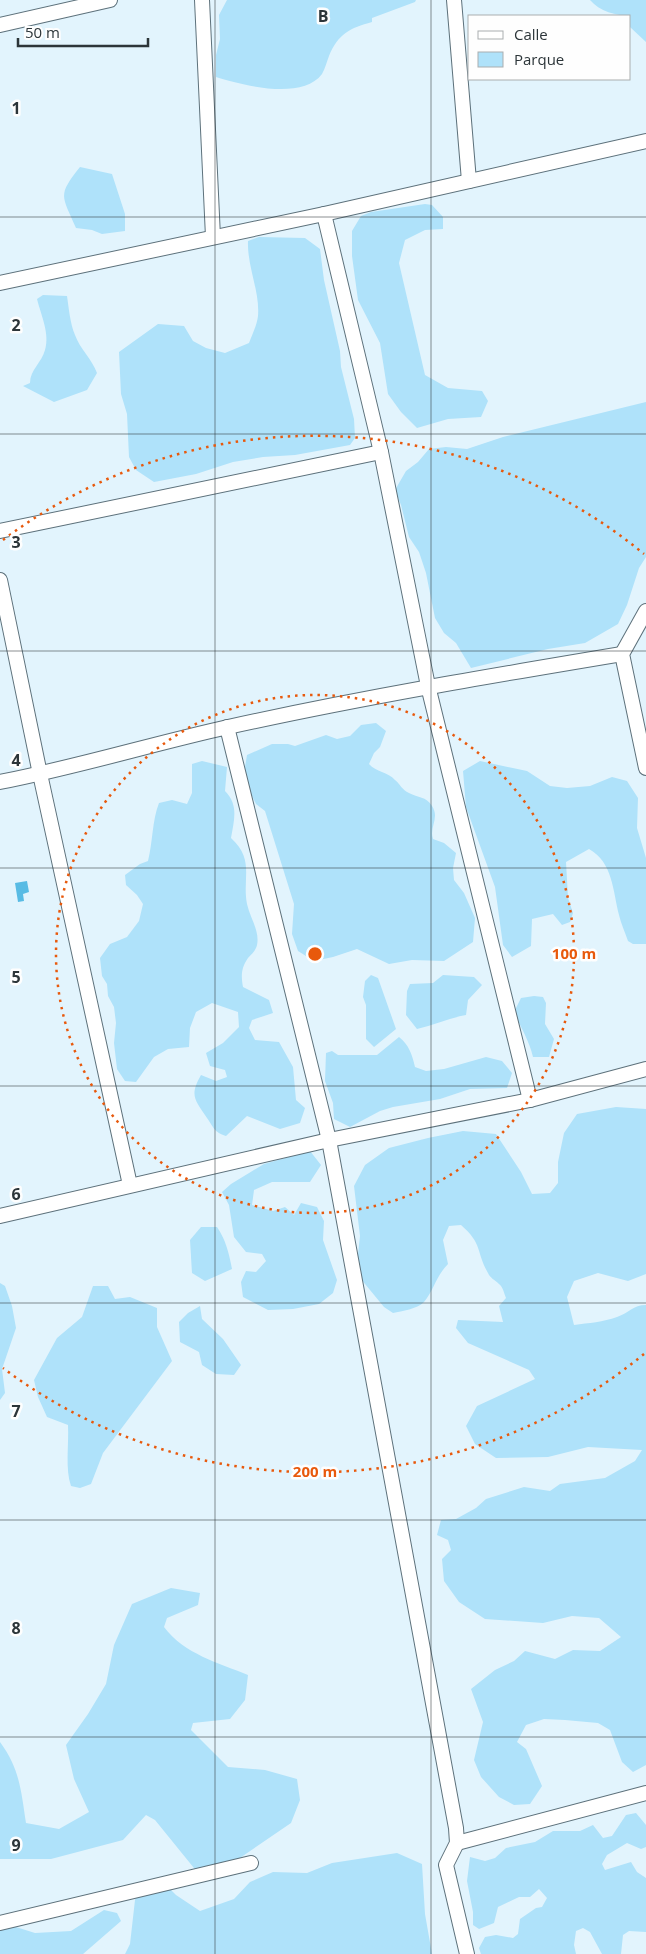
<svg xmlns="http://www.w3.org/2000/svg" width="646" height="1954" viewBox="0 0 646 1954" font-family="'Open Sans',sans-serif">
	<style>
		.green { fill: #afe2fa }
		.water { fill: #58bbe4 }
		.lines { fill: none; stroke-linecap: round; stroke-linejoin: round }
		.minor-casing { stroke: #5d717b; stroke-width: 16 }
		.minor { stroke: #fff; stroke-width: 14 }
		.grid { fill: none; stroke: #2c3539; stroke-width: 1; stroke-opacity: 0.55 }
		.ring { fill: none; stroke: #e8590c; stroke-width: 2.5; stroke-dasharray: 2.5 5 }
		.grid-label { font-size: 16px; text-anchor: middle; font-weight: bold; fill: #2c3539; stroke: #fefefe; stroke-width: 5; stroke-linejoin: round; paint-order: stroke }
		.centre { fill: #e8590c; stroke: #fefefe; stroke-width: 2.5 }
		.ring-label { font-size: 15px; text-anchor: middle; font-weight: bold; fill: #e8590c; stroke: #fefefe; stroke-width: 5; stroke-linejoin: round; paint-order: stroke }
	</style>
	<rect width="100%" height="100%" fill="#e2f4fd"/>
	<g class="green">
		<path d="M227 0H416L415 2 372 18V22C350 28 338 34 329 56 327 61 325 69 322 74 302 101 242 85 216 77V55L220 39 219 15Z"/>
		<path d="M590 0H646V42L630 27V16C617 16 599 11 590 0Z"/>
		<path d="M80 167 112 174 125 214V231L102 234 92 230 76 228C62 195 57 196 80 167Z"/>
		<path d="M425 204 432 205 443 217V229L425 230 405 240 399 263 425 375 448 388 482 391 488 401 481 417 448 419 417 428 401 412 388 394 380 343 358 300 352 256V231L361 216 371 212Z"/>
		<path d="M259 237 305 238 320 249 324 280 340 351 341 367 354 419 355 438 350 445 295 455 263 457 233 462 196 474 154 482 136 470 129 457 127 414 121 394 119 352 158 324 184 326 193 341 206 348 225 353 249 343C252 335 257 325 258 316 260 291 247 267 248 241Z"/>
		<path d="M43 295 67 296C69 309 70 323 75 335 80 349 92 359 97 373L87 390 54 402 23 386 30 383C30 370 42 362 45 350 50 334 41 315 37 299Z"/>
		<path d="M646 402V557L639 568 627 605 618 624 585 643 548 649 471 668 456 643 444 633 435 618 426 573 419 552 409 537 401 505 395 490 406 471 418 462 429 449 446 447 467 449 503 437Z"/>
		<path d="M376 723 386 731 380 747 374 753 369 764C376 772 388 772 395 780 400 784 402 790 409 793 418 798 426 796 432 806 440 818 429 827 433 839L444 843 456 853 453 868 454 880 464 893 475 918 473 942 444 961 412 960 389 964 357 949 333 957 314 961 298 951 292 934 294 904 265 811 256 804 246 784 245 767 247 755 272 744H288L295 746 326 735 337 739 350 736 361 725Z"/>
		<path d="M202 761 227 767 225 791C239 805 234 820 231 838 255 860 242 878 247 904 250 918 260 931 257 945 256 950 252 954 248 958 241 968 241 976 243 987L269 1000 273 1013 252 1020 249 1028 255 1040 279 1042 293 1067 296 1100 305 1108 300 1123 280 1129 247 1116 226 1136C214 1132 214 1128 207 1118 195 1100 189 1096 201 1075L216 1081 227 1077 225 1070 210 1066 206 1053 223 1043 239 1027 238 1012 212 1003 196 1012 190 1028 189 1047 168 1049 154 1057 136 1082 125 1081 117 1069 114 1043 116 1023 114 1007 108 996 107 984 102 976 100 958 110 944 127 937 139 921 143 904 137 895 126 885 125 875 140 864 148 861C153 841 152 821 159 803L172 800 187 804 192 793V764Z"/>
		<path d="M480 761 527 771 550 786 567 788 590 786 612 777 627 781 638 798 637 828 646 858V944H633L628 941C625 932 621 924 619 915 613 892 613 862 589 849L566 862 568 898 573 913 570 922 562 925 553 914 532 919 531 946 512 957 503 945 495 887 466 807 463 771Z"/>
		<path d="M371 975 378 978 396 1029 374 1047 366 1039V1005L363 997 365 981Z"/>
		<path d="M443 975 474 977 482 985 468 1000 466 1015C449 1018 434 1025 417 1029L406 1015 407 991 410 984 433 983Z"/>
		<path d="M534 996 543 997 546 1003 545 1024 554 1039 549 1057H533C529 1040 521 1028 514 1012L521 998Z"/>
		<path d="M399 1037C409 1045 412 1054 415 1067L426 1071 444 1069 486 1057 502 1061 512 1073 507 1088 470 1089 440 1099 393 1107 380 1111 350 1127 334 1119 333 1103 325 1081 326 1053 332 1051 338 1055H377Z"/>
		<path d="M616 1107 646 1109V1274L628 1281 598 1273 574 1281 567 1297 574 1325C589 1323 603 1322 617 1317 629 1313 633 1305 646 1305V1765L633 1772 622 1762 610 1730 598 1723 565 1720 544 1719 526 1725 517 1742 526 1749 542 1786 530 1804 514 1805 499 1797 481 1777 474 1760 483 1722 471 1689 495 1670 514 1661 525 1651 555 1659 573 1650 600 1651 621 1637 599 1618 572 1616 543 1623 485 1619 459 1602 444 1581 442 1559 451 1550 448 1540 437 1535 441 1520 456 1519 476 1508 486 1499 524 1487 550 1491 560 1484 605 1478 635 1461 642 1450 588 1447 548 1457 496 1458 475 1444 466 1426 477 1406 535 1379 529 1370 468 1343 456 1328 458 1320 503 1322 499 1306 506 1298C504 1293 503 1287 499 1284 495 1280 490 1278 488 1273 476 1252 483 1244 461 1225L449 1226 443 1240 448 1264C436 1276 434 1290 424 1302 417 1309 402 1311 393 1313L384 1307 356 1273 360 1236 354 1186 365 1165 389 1148 428 1138 463 1131 496 1134 521 1172 532 1194 550 1193 558 1183V1162L564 1133 577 1114Z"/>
		<path d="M310 1151 321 1165 310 1182H272L254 1190 252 1205 273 1211 285 1207 294 1215 301 1203 317 1207 324 1221 323 1240 337 1280 333 1293 319 1304 293 1309 268 1310 243 1297 241 1282 246 1271 256 1272 266 1261 262 1254 246 1252 234 1237 229 1205 222 1192 231 1184 264 1164Z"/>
		<path d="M201 1227H217C226 1240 229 1254 232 1269L205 1281 192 1273 190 1240Z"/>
		<path d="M0 1283 5 1286 12 1306 16 1328 2 1369 5 1393 0 1400Z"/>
		<path d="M93 1286H108L115 1299 130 1297 157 1308V1327L172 1361 103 1453 91 1484 80 1488 71 1486C65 1469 69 1445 68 1425L47 1417 38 1397 34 1380 57 1338 82 1317Z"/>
		<path d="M200 1306 202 1319 223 1339 241 1365 234 1375 216 1374 202 1365 199 1352 180 1342 179 1322 188 1313Z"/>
		<path d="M171 1588 200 1593 198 1605 167 1618 164 1627C184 1654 219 1663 248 1675L245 1700 230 1719 193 1723 191 1730 228 1767 265 1770 297 1779 300 1800 291 1823 231 1864 198 1873 155 1820 146 1815 123 1840 51 1859H0V1742C20 1769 21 1791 26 1823L59 1829 89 1812 74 1779 66 1745 88 1714 106 1684 114 1645 132 1604Z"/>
		<path d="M636 1813 646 1825V1847L641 1849 627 1843 607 1855 602 1864 605 1870 631 1862 637 1872 646 1878V1932L629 1931 623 1935 621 1954H602L590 1932 583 1928 576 1931 574 1945 576 1954H481L479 1948 485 1937 496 1935 513 1938 518 1934 520 1919 536 1908 542 1907 547 1898 539 1889 530 1897H519L498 1907 494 1923 479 1929 473 1925V1912L467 1881 470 1857 485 1861 495 1858 506 1848 535 1842 553 1831H580L593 1825 603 1838 612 1836 626 1815Z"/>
		<path d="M397 1853 422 1864 425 1914 432 1954H125L130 1944 135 1900 141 1882 160 1879 176 1895 200 1911 234 1899 250 1882 273 1872 307 1873 332 1863Z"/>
		<path d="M104 1910 117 1913 121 1921 83 1954H0V1922L35 1933 71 1931Z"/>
	</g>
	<path class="water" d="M27 881 29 892 23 894 24 901 18 902 15 883Z"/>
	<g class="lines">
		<g class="minor-casing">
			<g id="minor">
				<path d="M202 0 213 237"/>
				<path d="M454 0 469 181"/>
				<path d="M0 25 110 0"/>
				<path d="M324 214 381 452 428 686 530 1100"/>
				<path d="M0 283 324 214 646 141"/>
				<path d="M0 531 381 452"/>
				<path d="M0 580 40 774 130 1185"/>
				<path d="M646 611 622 654 646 768"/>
				<path d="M227 727 329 1140 456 1828 457 1843 446 1865 467 1954"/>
				<path d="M0 782C77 767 152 744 228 727 359 698 490 676 622 654"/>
				<path d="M0 1216 329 1140 530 1100 646 1069"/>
				<path d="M457 1843 646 1793"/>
				<path d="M0 1923 251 1863"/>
			</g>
		</g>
		<use href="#minor" class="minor"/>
	</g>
	<path class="grid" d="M215 0V1954M431 0V1954M0 217H646M0 434H646M0 651H646M0 868H646M0 1086H646M0 1303H646M0 1520H646M0 1737H646"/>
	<g class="ring">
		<circle cx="315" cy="954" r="259"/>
		<path d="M644 1354A518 518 0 0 1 3 1368M3 540A518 518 0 0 1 644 554"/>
	</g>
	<g class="grid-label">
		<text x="323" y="22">B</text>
		<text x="16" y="114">1</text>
		<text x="16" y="331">2</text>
		<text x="16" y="548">3</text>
		<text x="16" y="766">4</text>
		<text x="16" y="983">5</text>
		<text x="16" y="1200">6</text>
		<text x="16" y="1417">7</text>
		<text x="16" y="1634">8</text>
		<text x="16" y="1851">9</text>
	</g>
	<circle cx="315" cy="954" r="8" class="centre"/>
	<g class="ring-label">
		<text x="574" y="959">100 m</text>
		<text x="315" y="1477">200 m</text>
	</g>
	<rect x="468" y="15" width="162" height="65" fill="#fefefe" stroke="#aaaeaf"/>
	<rect x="478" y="31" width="25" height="8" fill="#ffffff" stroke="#aaaeaf"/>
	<text x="514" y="40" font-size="15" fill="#2c3539">Calle</text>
	<rect x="478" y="52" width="25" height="15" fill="#afe2fa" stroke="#aaaeaf"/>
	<text x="514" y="65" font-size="15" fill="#2c3539">Parque</text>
	<path d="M18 38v8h130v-8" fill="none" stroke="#2c3539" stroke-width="2.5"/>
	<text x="25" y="38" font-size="15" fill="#2c3539" stroke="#fefefe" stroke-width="4" paint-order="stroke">50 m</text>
</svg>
